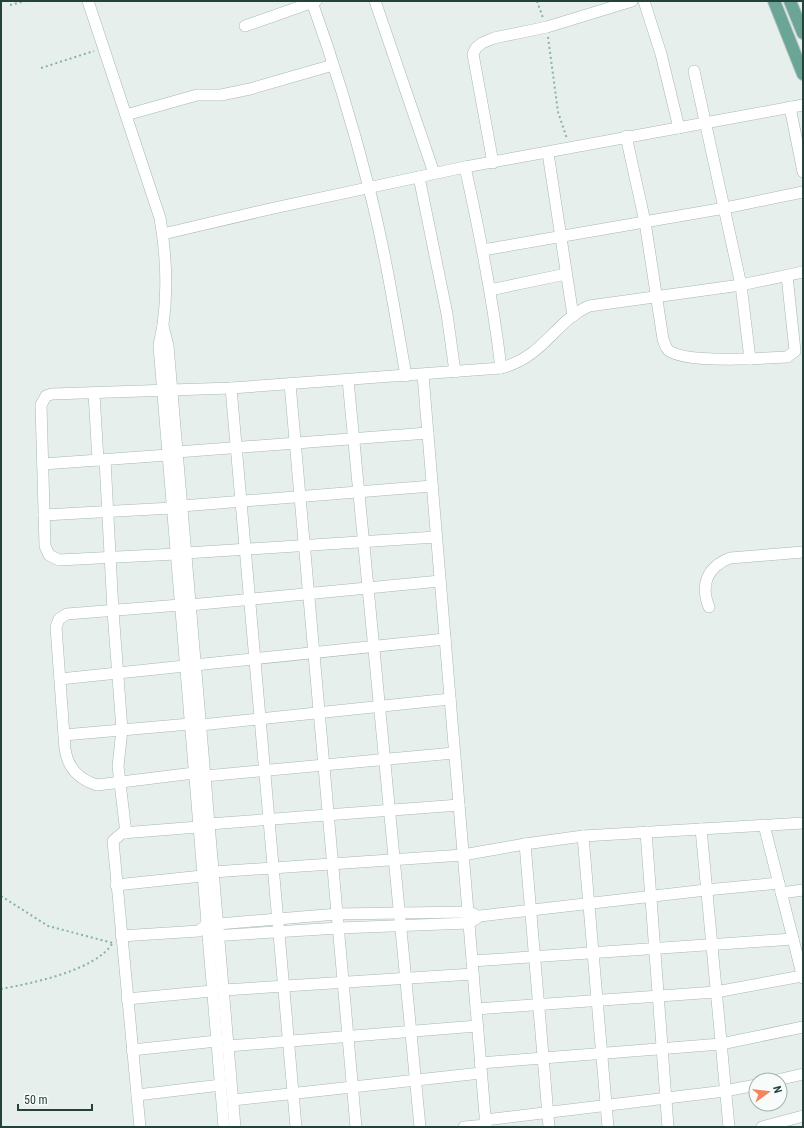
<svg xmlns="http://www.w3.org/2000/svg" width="804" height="1128" viewBox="0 0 804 1128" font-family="'Roboto Condensed',sans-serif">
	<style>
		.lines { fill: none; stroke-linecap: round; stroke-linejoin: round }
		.minor-casing { stroke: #a8b8b2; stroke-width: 12 }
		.major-casing { stroke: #c2cac8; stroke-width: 14 }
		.path { stroke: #86b3a5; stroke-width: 2; stroke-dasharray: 2 3; stroke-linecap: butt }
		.minor { stroke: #fff; stroke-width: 11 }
		.major { stroke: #6aa596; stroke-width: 12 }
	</style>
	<rect width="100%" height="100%" fill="#e6efeb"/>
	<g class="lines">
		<g class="minor-casing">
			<g id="minor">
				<path d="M88 1 160 218C166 253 168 289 163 325 162 332 160 338 159 346L224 1127"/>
				<path d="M375 1 434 173"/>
				<path d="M644 1 661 54 679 128"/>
				<path d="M312 2C334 63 353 126 369 188 385 250 395 313 406 376"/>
				<path d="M245 26 316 1"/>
				<path d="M694 71 741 285 750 359 787 357 795 351 787 276"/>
				<path d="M790 107 803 172"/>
				<path d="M126 115 197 95H221L250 89 333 65"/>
				<path d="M626 136 645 222 663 339C665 344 666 350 671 352 688 361 731 359 750 359"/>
				<path d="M548 153 573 316"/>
				<path d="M493 163 473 54 476 48 482 43 494 38 547 27 632 1"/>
				<path d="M465 167C480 234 493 300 501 368"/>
				<path d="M419 177 447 314 455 372"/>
				<path d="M163 234 274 208 465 167 803 105"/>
				<path d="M483 250 725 208 803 192"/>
				<path d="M490 290 566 274"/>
				<path d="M163 326 168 346 235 1127"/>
				<path d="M423 375 486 1127"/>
				<path d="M348 380 420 1127"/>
				<path d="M290 384 356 1127"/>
				<path d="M231 388 296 1127"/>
				<path d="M94 394 98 460"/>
				<path d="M177 452 428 433"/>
				<path d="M105 460 113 611 122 730 118 766 126 833"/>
				<path d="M43 464 168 455"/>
				<path d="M182 506 432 486"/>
				<path d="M44 515 172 508"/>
				<path d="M186 553 436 537"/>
				<path d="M176 554 59 560 49 555 45 546 41 405 46 396 52 394 231 388 501 368C544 357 554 322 589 306L741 285 803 272"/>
				<path d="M180 605 67 614 59 619 56 627 65 749C68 768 78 779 97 785L194 773"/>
				<path d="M190 605 440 581"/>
				<path d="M709 607C700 585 707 567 730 558L803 552"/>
				<path d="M60 679 445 639"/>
				<path d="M201 725 450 699"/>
				<path d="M64 735 190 724"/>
				<path d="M205 776 454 753"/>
				<path d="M209 824 459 805"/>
				<path d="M764 825 803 978"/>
				<path d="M701 829 729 1127"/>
				<path d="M646 832 668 1127"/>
				<path d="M583 836 608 1127"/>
				<path d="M525 844 549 1127"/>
				<path d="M213 872 463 855 525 844 583 836 803 823"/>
				<path d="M116 885 202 876"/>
				<path d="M781 893 803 890"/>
				<path d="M121 936 199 931 206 925 218 924 337 914 468 912 474 914"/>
				<path d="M212 936 339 928 469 923 480 916 706 890 779 883"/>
				<path d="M472 961 793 939"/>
				<path d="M224 990 473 974"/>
				<path d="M127 999 212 991"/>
				<path d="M476 1009 716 992 802 976"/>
				<path d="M228 1046 477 1026"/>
				<path d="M132 1050 217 1041"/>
				<path d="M480 1063 721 1044 803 1027"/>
				<path d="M777 1080 803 1074"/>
				<path d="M137 1095 221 1085"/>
				<path d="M233 1100 481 1073"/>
				<path d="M485 1120 725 1091 756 1085"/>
				<path d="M140 1127 113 841 122 833 198 827"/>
				<path d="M464 1127 486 1125"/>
				<path d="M762 1127 803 1116"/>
			</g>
		</g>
		<g class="major-casing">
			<g id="major">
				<path d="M774 1 803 74"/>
				<path d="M790 1 803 33"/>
			</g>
		</g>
		<g class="path">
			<path d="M537 1 543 18"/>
			<path d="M10 5 26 1"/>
			<path d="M548 37 558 112 567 139"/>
			<path d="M41 68 94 51"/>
			<path d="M1 896 48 926 113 943"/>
			<path d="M1 989C32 983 94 971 112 944"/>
		</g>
		<use href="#minor" class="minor"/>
		<use href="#major" class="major"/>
	</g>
	<rect width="804" height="1128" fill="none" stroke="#24423a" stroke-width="4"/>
	<g transform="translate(768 1092) rotate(75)"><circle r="19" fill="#f7fbf9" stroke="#a3b1ad"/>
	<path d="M0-3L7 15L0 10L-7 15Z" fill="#f4845f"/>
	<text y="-6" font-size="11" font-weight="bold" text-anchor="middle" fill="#24423a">N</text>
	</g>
	<path d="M18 1104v6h74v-6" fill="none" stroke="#24423a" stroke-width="2"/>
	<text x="24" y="1104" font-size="12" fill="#24423a" stroke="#f7fbf9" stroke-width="3" paint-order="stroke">50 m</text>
</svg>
